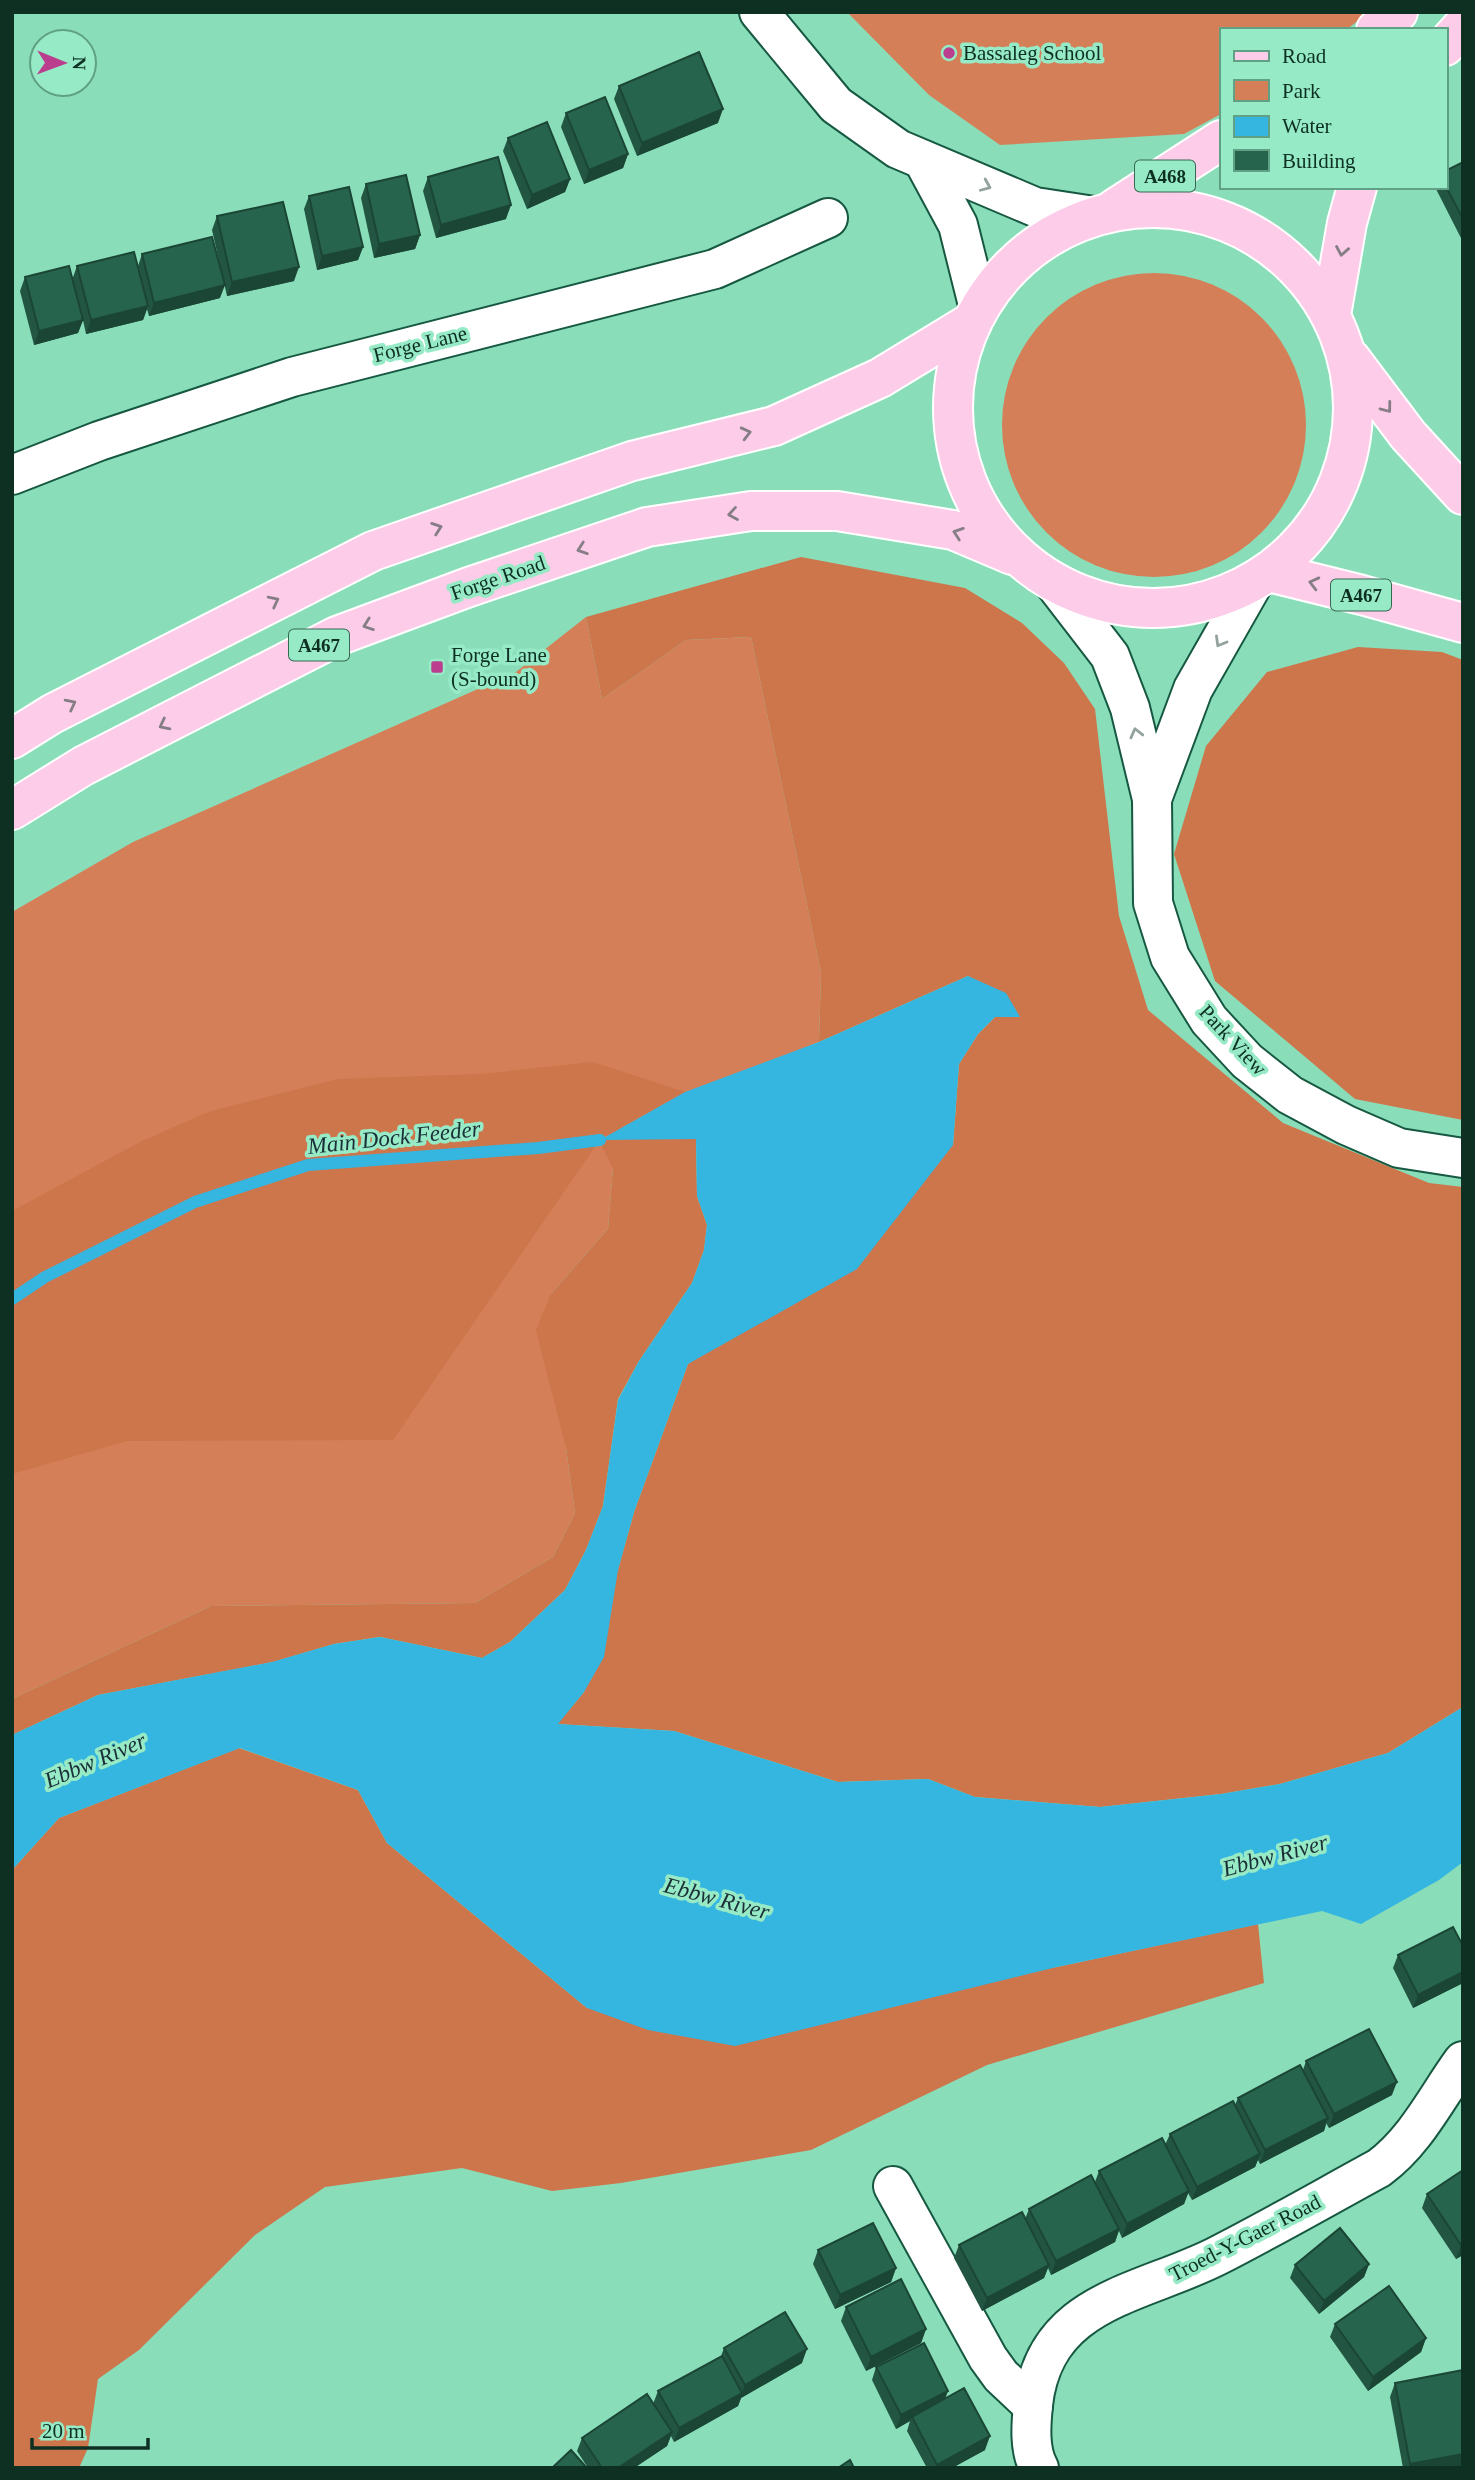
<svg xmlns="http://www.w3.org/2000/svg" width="1475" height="2480" viewBox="0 0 1475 2480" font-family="'Times New Roman',serif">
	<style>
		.green { fill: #d47f57 }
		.forest { fill: #cd754b }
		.water { fill: #34b6e1 }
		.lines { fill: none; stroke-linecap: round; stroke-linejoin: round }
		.stream { stroke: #34b6e1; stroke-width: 12 }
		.minor-casing { stroke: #165841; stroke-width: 42 }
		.major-casing { stroke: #fff; stroke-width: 42 }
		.minor { stroke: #fff; stroke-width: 38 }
		.major { stroke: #fdcce8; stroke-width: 38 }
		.wall { fill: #225642 }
		.shaded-wall { fill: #1b4636 }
		.building { fill: #27644d; stroke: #1b4636; stroke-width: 2 }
		.oneway { stroke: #92a29c }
		.oneway2 { stroke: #857e86 }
		.poi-dot { fill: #bb3e8e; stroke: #97eac6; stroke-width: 2.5 }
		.labels { text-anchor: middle; stroke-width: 7; stroke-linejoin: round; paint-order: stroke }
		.shield { fill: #97eac6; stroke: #366854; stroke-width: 2 }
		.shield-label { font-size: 19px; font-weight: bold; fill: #0d3023 }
		.poi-label { font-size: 21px; fill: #0d3023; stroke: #97eac6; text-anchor: start }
		.street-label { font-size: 21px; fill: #0d3023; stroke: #97eac6 }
		.water-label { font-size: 23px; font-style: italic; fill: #1a2f37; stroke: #97eac6 }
	</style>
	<rect width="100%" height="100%" fill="#8addb9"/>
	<g class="green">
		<path d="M847 12H1369L1346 30H1221V114L1184 134 1000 145 929 95Z"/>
		<circle cx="1154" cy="425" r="152"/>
		<path d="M586 617 602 699 686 640 751 637 821 972 819 1042 756 1067 613 1168 608 1229 551 1294 566 1448 575 1513 553 1557 475 1603 211 1606 12 1699V912L133 842 516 672Z"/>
	</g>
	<g class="forest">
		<path d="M801 557 965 588 1022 623 1064 663 1095 709 1119 916 1148 1010 1283 1123 1429 1183 1463 1187V1707L1388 1753 1280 1784 1221 1794 1100 1807 975 1797 928 1779 838 1782 674 1731 557 1724 584 1692 634 1512 688 1364 953 1145 959 1064 978 1034 995 1017H1019L968 976 819 1042 821 972 751 637 686 640 602 699 586 617Z"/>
		<path d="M1358 647 1442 652 1463 660V1120L1355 1099 1215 981 1174 854 1206 746 1267 672Z"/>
		<path d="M593 1062 685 1092 601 1139H696L697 1196 707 1225 704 1250 692 1283 639 1361 618 1399 603 1506 586 1550 565 1590 510 1642 482 1658 380 1637 334 1644 273 1662 98 1695 12 1735V1699L211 1606 475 1603 553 1557 575 1513 566 1448 536 1330 551 1294 608 1229 613 1168 599 1141 393 1440 127 1441 12 1474V1211L142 1141 211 1111 338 1079 481 1074Z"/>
		<path d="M239 1748 358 1790 387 1843 587 2008 1057 1967 1258 1924 1264 1983 987 2065 811 2150 621 2183 552 2191 462 2168 325 2187 255 2235 139 2350 98 2379 88 2448 79 2468H12V1870L59 1818Z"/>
	</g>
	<path class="water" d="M968 976 1006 993 1020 1017H995L978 1034 959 1064 953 1145 857 1269 688 1364 634 1512 618 1570 604 1657 584 1692 558 1724 674 1731 838 1782 928 1779 975 1797 1100 1807 1221 1794 1280 1784 1388 1753 1463 1707V1862L1439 1880 1361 1924 1322 1911 1057 1967 735 2046 648 2030 587 2008 387 1843 358 1790 240 1748 59 1818 12 1870V1735L98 1695 272 1662 334 1644 380 1637 482 1658 510 1642 565 1590 586 1550 603 1506 618 1400 639 1361 692 1283 704 1250 707 1225 697 1196 696 1139 600 1140 685 1092 819 1042Z"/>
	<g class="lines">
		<path class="stream" d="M12 1299 45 1277 195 1202 308 1165 538 1148 600 1140"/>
		<g class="minor-casing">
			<g id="minor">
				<path d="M759 12 836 105 898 149 1035 207 1094 216"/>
				<path d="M923 160 958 225 979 309"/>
				<path d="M12 475 99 441 292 377 715 269 828 218"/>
				<path d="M1053 582 1110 656 1130 708 1152 799 1153 903 1170 957 1209 1020 1247 1061 1290 1095 1346 1125 1399 1148 1463 1158"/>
				<path d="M1152 799 1193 689 1254 582"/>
				<path d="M893 2186 988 2358 1001 2376 1033 2406"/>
				<path d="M1039 2468C1029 2450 1031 2425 1033 2405 1044 2301 1138 2295 1215 2257 1270 2229 1324 2198 1379 2168 1416 2141 1436 2098 1463 2061"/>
			</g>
		</g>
		<g class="major-casing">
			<g id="major">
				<path d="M1376 30 1398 12"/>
				<path d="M1445 46 1463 26"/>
				<circle cx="1153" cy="408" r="200"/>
				<path d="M1114 209 1221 140"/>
				<path d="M1331 315 1347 223 1357 187"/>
				<path d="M1350 358 1408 435 1463 495"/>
				<path d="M1269 572 1362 595 1463 623"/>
				<path d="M12 739 52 714 373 551 632 461 774 426 880 378 972 322"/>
				<path d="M12 810 83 766 337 636 469 587 647 527 751 511H837L953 530 1012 555"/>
			</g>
		</g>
		<use href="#minor" class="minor"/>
		<use href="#major" class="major"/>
	</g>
	<g class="wall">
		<path d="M619 86 718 123 637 156 614 99Z"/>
		<path d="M566 113 628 154 623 168 584 184 561 127Z"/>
		<path d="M508 138 570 179 565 192 527 209 503 151Z"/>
		<path d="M1463 162V242L1435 187H1445V171Z"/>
		<path d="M428 177 506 219 436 238 423 191Z"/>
		<path d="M366 184 420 235 415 249 374 258 361 198Z"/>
		<path d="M309 196 363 247 358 260 317 270 304 209Z"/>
		<path d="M217 216 294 281 227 296 212 230Z"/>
		<path d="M142 254 220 298 149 316 147 309 143 320 86 334 83 320 78 333 34 345 20 291 25 277 72 280 77 266H138Z"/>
		<path d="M1463 1946V1983L1413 2008 1393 1968 1398 1955Z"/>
		<path d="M1306 2061 1392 2095 1329 2128 1326 2123 1324 2131 1260 2164 1258 2160 1255 2167 1192 2200 1188 2193 1184 2204 1122 2238 1119 2231 1115 2242 1051 2275 1048 2268 1044 2278 982 2311 954 2258 959 2245 1025 2219 1029 2209 1095 2182 1099 2171 1165 2145 1170 2134 1235 2105 1238 2098 1303 2070Z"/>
		<path d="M1463 2170V2255L1456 2259 1422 2208 1427 2194Z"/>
		<path d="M818 2250 896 2268 891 2282 835 2309 813 2264Z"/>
		<path d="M1369 2264 1364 2277 1319 2314 1290 2278 1295 2265Z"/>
		<path d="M846 2307 926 2329 921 2343 866 2371 841 2321Z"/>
		<path d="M1335 2324 1426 2338 1421 2352 1368 2391 1330 2337Z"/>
		<path d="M724 2348 802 2363 741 2398 738 2406 674 2442 671 2436 667 2446 634 2468H588L577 2451 582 2438 653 2404 658 2391 721 2356Z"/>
		<path d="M876 2367 946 2399 985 2450 952 2468H927L907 2431 910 2421 896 2429 872 2380Z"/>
		<path d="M1395 2383 1455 2468H1403L1390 2397Z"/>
	</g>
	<g class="shaded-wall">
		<path d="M723 109 718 123 637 156 642 143Z"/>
		<path d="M628 154 623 168 584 184 589 170Z"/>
		<path d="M570 179 565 192 527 209 532 195Z"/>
		<path d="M511 205 506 219 436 238 441 225Z"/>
		<path d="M420 235 415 249 374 258 379 244Z"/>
		<path d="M363 247 358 260 317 270 322 256Z"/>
		<path d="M299 267 294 281 227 296 232 282Z"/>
		<path d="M225 285 220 298 149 316 154 303Z"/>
		<path d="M148 306 143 320 86 334 91 320Z"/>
		<path d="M83 320 78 333 34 345 39 331Z"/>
		<path d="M1463 1972V1983L1413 2008 1418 1995Z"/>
		<path d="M1397 2082 1392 2095 1329 2128 1334 2114Z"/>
		<path d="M1328 2118 1324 2131 1260 2164 1265 2150Z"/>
		<path d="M1260 2154 1255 2167 1192 2200 1197 2187Z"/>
		<path d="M1189 2191 1184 2204 1122 2238 1127 2224Z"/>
		<path d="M1119 2229 1115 2242 1051 2275 1056 2261Z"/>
		<path d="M1463 2244V2255L1456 2259 1461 2245Z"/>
		<path d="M1369 2264 1364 2277 1319 2314 1324 2301Z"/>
		<path d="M1049 2265 1044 2278 982 2311 987 2298Z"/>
		<path d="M896 2268 891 2282 835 2309 840 2295Z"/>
		<path d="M926 2329 921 2343 866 2371 871 2357Z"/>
		<path d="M1426 2338 1421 2352 1368 2391 1373 2377Z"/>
		<path d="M807 2349 802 2363 741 2398 738 2406 674 2442 679 2428 742 2393 745 2385Z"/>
		<path d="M948 2391 943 2405 912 2417 910 2421 896 2429 901 2415Z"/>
		<path d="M672 2432 667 2446 634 2468H618Z"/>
		<path d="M990 2436 985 2450 952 2468H936L937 2465Z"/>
		<path d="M1463 2454V2466L1455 2468H1408L1410 2464Z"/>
	</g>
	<g class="building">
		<path d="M699 52 723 109 642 143 619 86Z"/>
		<path d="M605 97 628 154 589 170 566 113Z"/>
		<path d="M547 122 570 179 532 195 508 138Z"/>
		<path d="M498 157 511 205 441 225 428 177Z"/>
		<path d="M1463 162V219L1445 185V171Z"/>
		<path d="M406 175 420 235 379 244 366 184Z"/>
		<path d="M349 187 363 247 322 256 309 196Z"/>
		<path d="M283 202 299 267 232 282 217 216Z"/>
		<path d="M212 237 225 285 154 303 142 254Z"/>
		<path d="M134 252 148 306 91 320 77 266Z"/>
		<path d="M69 266 83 320 39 331 25 277Z"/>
		<path d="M1453 1927 1463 1946V1972L1418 1995 1398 1955Z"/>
		<path d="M1369 2029 1397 2082 1334 2114 1306 2061Z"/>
		<path d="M1300 2065 1328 2118 1265 2150 1238 2098Z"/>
		<path d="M1233 2101 1260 2154 1197 2187 1170 2134Z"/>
		<path d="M1162 2138 1189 2191 1127 2224 1099 2171Z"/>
		<path d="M1463 2170V2244L1461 2245 1427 2194Z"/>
		<path d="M1091 2175 1119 2229 1056 2261 1029 2209Z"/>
		<path d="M1022 2212 1049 2265 987 2298 959 2245Z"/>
		<path d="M873 2223 896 2268 840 2295 818 2250Z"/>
		<path d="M1340 2228 1369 2264 1324 2301 1295 2265Z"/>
		<path d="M901 2279 926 2329 871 2357 846 2307Z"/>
		<path d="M1389 2286 1426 2338 1373 2377 1335 2324Z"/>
		<path d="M785 2312 807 2349 745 2385 724 2348Z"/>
		<path d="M924 2343 948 2391 901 2415 876 2367Z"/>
		<path d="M722 2356 742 2393 679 2428 658 2391Z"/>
		<path d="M1463 2370V2454L1410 2464 1395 2383Z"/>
		<path d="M964 2388 990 2436 937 2465 912 2417Z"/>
		<path d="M647 2394 672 2432 618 2468H602L582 2438Z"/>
		<path d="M571 2450 587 2468H552Z"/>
		<path d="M850 2460 854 2468H838Z"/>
	</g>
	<defs><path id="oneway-chevron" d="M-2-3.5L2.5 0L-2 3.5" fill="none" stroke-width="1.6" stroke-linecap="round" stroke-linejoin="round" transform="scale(1.75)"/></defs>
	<g class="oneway">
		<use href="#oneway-chevron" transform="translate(986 186) rotate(23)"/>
		<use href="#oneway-chevron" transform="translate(1220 642) rotate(120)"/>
		<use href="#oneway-chevron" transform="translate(1136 733) rotate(-104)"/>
	</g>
	<g class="oneway2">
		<use href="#oneway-chevron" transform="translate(1342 251) rotate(100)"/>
		<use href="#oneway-chevron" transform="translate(1387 408) rotate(53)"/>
		<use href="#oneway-chevron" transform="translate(746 433) rotate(-14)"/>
		<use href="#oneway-chevron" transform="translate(733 514) rotate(171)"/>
		<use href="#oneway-chevron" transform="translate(437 528) rotate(-19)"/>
		<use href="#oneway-chevron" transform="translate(958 533) rotate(-161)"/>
		<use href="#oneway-chevron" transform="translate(582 549) rotate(161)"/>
		<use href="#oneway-chevron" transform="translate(1314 583) rotate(-166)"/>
		<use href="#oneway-chevron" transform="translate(274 601) rotate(-27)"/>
		<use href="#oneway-chevron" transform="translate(368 625) rotate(160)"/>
		<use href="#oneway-chevron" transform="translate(71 704) rotate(-27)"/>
		<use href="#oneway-chevron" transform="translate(164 725) rotate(153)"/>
	</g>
	<g class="poi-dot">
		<circle cx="949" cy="53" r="7"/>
		<rect x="430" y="660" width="14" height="14" rx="3.5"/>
	</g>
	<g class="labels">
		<g class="shield">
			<rect x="1135" y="160.5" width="60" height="31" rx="5"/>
			<rect x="1331" y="579.5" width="60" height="31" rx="5"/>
			<rect x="289" y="629.5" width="60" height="31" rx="5"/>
		</g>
		<g class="shield-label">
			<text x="1165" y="183">A468</text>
			<text x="1361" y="602">A467</text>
			<text x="319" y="652">A467</text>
		</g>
		<g class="poi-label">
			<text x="963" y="60">Bassaleg School</text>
			<text x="451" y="662">Forge Lane<tspan x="451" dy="24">(S-bound)</tspan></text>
		</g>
		<g class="street-label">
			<text transform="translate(420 344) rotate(-14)" y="7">Forge Lane</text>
			<text transform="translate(498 578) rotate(-19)" y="7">Forge Road</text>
			<text transform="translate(1233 1040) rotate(47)" y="7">Park View</text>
			<text transform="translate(1245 2238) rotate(-27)" y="7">Troed-Y-Gaer Road</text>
		</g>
		<g class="water-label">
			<text transform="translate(394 1137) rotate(-6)" y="8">Main Dock Feeder</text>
			<text transform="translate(95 1760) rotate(-23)" y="8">Ebbw River</text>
			<text transform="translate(1275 1855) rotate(-15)" y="8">Ebbw River</text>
			<text transform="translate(717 1898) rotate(15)" y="8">Ebbw River</text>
		</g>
	</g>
	<rect width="1475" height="2480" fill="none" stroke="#0d3023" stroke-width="28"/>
	<rect x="1220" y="28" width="228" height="161" fill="#97eac6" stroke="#60a085" stroke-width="2"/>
	<rect x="1234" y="51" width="35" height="10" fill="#fdcce8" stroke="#60a085" stroke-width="2"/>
	<text x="1282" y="63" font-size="21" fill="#0d3023">Road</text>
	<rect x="1234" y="80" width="35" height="21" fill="#d47f57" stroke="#60a085" stroke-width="2"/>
	<text x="1282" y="98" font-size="21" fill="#0d3023">Park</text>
	<rect x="1234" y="116" width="35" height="21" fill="#34b6e1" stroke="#60a085" stroke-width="2"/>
	<text x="1282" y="133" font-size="21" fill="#0d3023">Water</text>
	<rect x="1234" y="150" width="35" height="21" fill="#27644d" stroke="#60a085" stroke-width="2"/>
	<text x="1282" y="168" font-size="21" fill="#0d3023">Building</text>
	<g transform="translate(63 63) rotate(91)"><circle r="33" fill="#97eac6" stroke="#60a085" stroke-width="2"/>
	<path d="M0-5L12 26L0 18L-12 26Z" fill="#bb3e8e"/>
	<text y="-10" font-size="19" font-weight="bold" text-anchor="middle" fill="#0d3023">N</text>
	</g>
	<path d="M32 2438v10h116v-10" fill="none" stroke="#0d3023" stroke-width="3.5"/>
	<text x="42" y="2438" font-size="21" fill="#0d3023" stroke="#97eac6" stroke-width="5" paint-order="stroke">20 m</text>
</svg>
